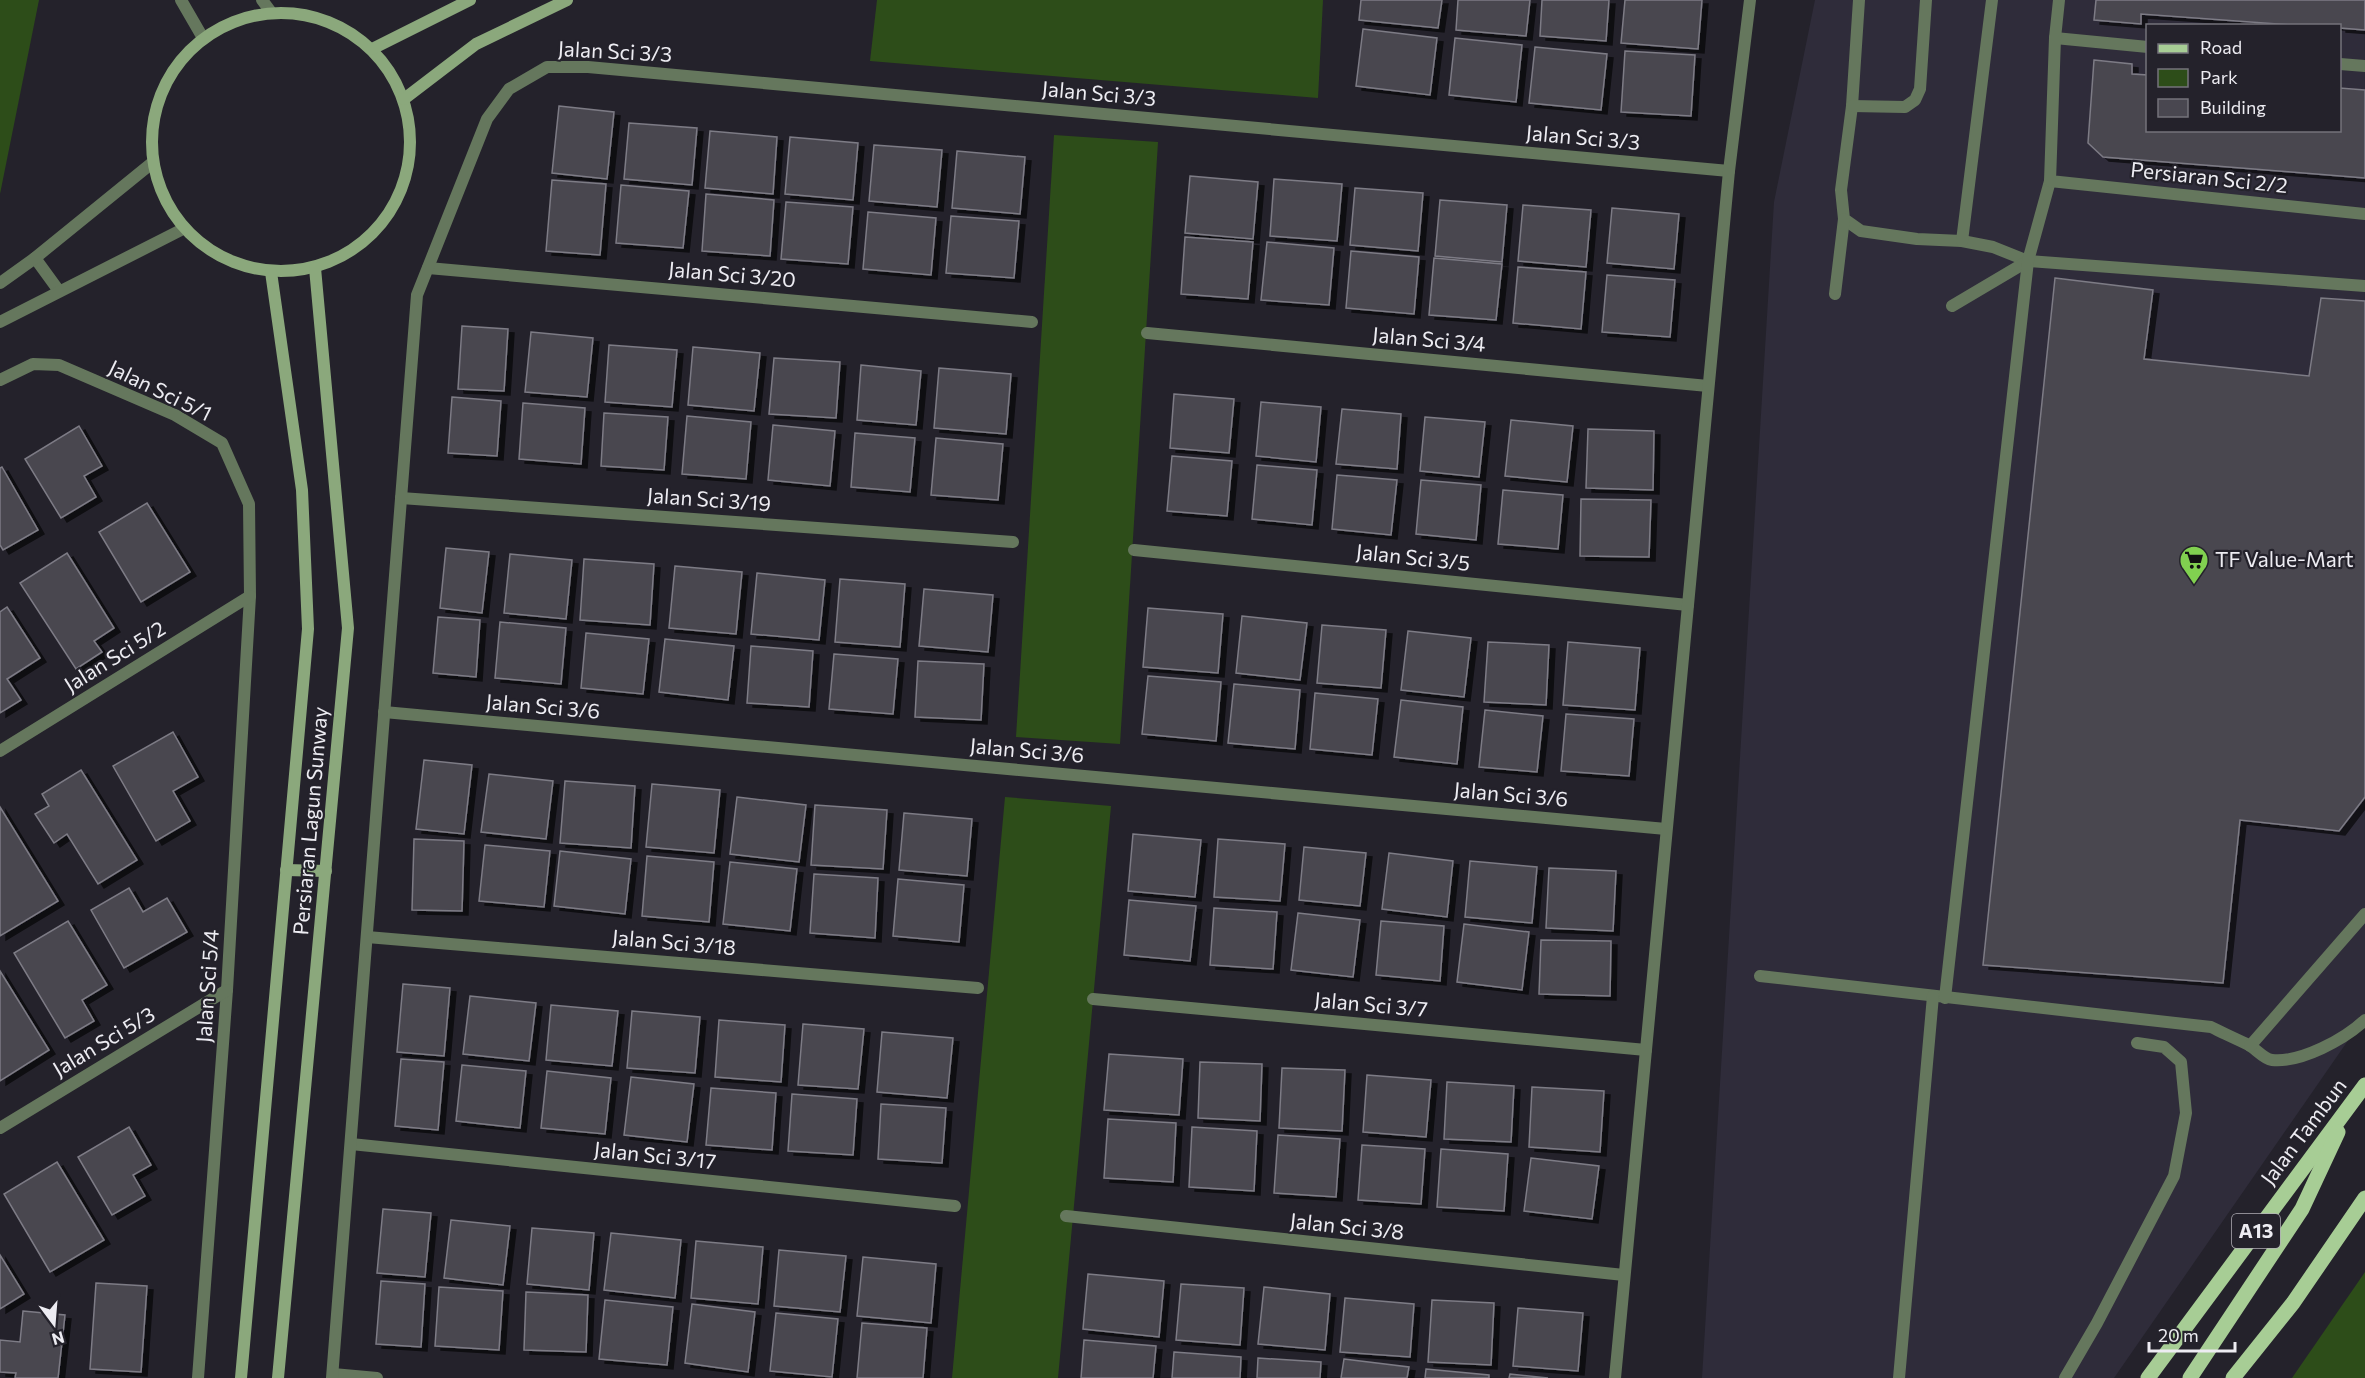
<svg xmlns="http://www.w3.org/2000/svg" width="2365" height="1378" viewBox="0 0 2365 1378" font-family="Commissioner,sans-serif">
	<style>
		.built { fill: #2f2c3a; fill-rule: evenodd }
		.green { fill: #2d4d19 }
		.building { fill: #494750; stroke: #7d7b85; stroke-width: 1.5; filter: url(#shadow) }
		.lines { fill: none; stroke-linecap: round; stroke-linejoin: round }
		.service { stroke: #65775d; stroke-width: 12 }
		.minor { stroke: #65775d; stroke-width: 12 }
		.secondary { stroke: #8ba87c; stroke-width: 12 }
		.primary { stroke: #a7cd95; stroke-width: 15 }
		.labels { text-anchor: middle; stroke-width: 4.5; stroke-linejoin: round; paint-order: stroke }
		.shield { fill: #24222b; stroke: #b1afb6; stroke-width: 1.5 }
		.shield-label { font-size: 20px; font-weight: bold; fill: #edecf2 }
		.street-label { font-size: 21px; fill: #edecf2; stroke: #24222b }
		.poi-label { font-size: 21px; fill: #edecf2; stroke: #24222b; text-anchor: start }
	</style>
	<defs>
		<filter id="shadow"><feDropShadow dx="6" dy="4" stdDeviation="0" flood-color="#0009"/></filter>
	</defs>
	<rect width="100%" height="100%" fill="#24222b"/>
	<path class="built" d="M1815 0H2365V1016L2114 1378H1702L1774 202ZM2148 26H2340V130H2148Z"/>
	<g class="green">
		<path d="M0 0H39L0 194Z"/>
		<path d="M877 0H1323L1318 98 870 61Z"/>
		<path d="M1054 135 1158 142 1120 744 1016 737Z"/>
		<path d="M1005 797 1111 806 1058 1378H952Z"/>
		<path d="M2365 1272V1378H2292Z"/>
	</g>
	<g class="building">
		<path d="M1361 0H1442L1438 28 1359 20Z"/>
		<path d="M1458 0H1530L1526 36 1456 30Z"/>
		<path d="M1542 0H1609L1606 41 1540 36Z"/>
		<path d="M1625 0H1702L1698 49 1621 43Z"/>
		<path d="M2096 0H2365V30L2340 28V26H2304L2141 14V24L2094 20Z"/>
		<path d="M1363 29 1437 38 1430 95 1356 86Z"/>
		<path d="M1455 38 1522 45 1516 102 1449 95Z"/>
		<path d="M1535 47 1607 54 1601 110 1529 103Z"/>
		<path d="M1625 51 1695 55 1691 116 1621 112Z"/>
		<path d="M2094 60 2132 64V74L2148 75V130H2340V88L2365 90V178L2103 157 2088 143Z"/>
		<path d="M559 106 614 112 607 179 552 173Z"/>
		<path d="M629 123 697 128 692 185 624 179Z"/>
		<path d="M710 131 777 137 773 194 705 188Z"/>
		<path d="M790 137 858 143 853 200 785 194Z"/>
		<path d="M874 145 942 150 937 207 869 201Z"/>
		<path d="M957 151 1025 157 1020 214 952 208Z"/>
		<path d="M1190 176 1258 182 1253 239 1185 233Z"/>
		<path d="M1274 179 1342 184 1337 241 1270 236Z"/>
		<path d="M552 180 606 184 600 255 546 251Z"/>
		<path d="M621 185 689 191 683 248 616 243Z"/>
		<path d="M1355 188 1423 193 1418 251 1350 245Z"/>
		<path d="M706 194 774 200 770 256 702 251Z"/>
		<path d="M1440 200 1507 205 1502 262 1435 256Z"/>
		<path d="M786 202 853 207 848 264 781 259Z"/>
		<path d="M1523 205 1591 210 1586 267 1518 261Z"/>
		<path d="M1612 208 1679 214 1674 269 1607 263Z"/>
		<path d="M868 212 936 218 931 275 863 269Z"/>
		<path d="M951 216 1019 221 1014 278 946 273Z"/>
		<path d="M1185 237 1253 242 1248 299 1181 294Z"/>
		<path d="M1267 242 1334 248 1329 305 1261 300Z"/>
		<path d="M1351 251 1419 257 1414 314 1346 308Z"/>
		<path d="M1434 258 1502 264 1496 320 1429 315Z"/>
		<path d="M1518 267 1586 272 1581 329 1513 323Z"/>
		<path d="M1607 275 1675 280 1670 337 1602 332Z"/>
		<path d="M2055 278 2153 290 2144 359 2309 376 2321 298 2365 301V797L2339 831 2240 820 2223 983 1983 965Z"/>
		<path d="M462 326 508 329 504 391 458 389Z"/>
		<path d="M531 332 593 338 587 397 525 392Z"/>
		<path d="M609 345 677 350 672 407 605 402Z"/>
		<path d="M693 347 760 353 754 411 688 405Z"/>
		<path d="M774 358 840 362 836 418 769 414Z"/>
		<path d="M861 365 921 371 916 425 857 420Z"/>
		<path d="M939 368 1011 374 1006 434 934 428Z"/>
		<path d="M1174 394 1234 399 1229 453 1170 448Z"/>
		<path d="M452 397 501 401 497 456 448 453Z"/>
		<path d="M1261 402 1321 407 1316 462 1256 456Z"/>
		<path d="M523 403 585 408 581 464 519 459Z"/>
		<path d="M1342 409 1401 414 1397 469 1336 464Z"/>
		<path d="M604 413 668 417 664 470 601 466Z"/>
		<path d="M687 416 751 422 746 479 682 474Z"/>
		<path d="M1425 417 1485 422 1479 477 1420 471Z"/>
		<path d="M1511 420 1573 426 1567 482 1505 476Z"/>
		<path d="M773 425 835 431 830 486 768 480Z"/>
		<path d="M79 426 102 466 84 476 96 497 61 518 25 459Z"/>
		<path d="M1588 429 1654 431 1653 490 1586 488Z"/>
		<path d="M855 433 915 438 910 492 851 487Z"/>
		<path d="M936 438 1003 444 998 500 931 495Z"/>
		<path d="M1172 456 1232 461 1227 516 1167 511Z"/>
		<path d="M1257 465 1317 470 1312 525 1252 519Z"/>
		<path d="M2 467 38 530 3 550 0 545V468Z"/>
		<path d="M1337 475 1397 480 1391 535 1332 529Z"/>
		<path d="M1421 480 1481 485 1476 540 1416 534Z"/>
		<path d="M1503 490 1563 495 1558 549 1498 544Z"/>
		<path d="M1581 499 1651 500 1649 557 1580 556Z"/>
		<path d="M147 503 190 572 141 602 99 532Z"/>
		<path d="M446 548 489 552 482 613 440 608Z"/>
		<path d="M67 553 114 628 94 641 102 652 76 669 20 583Z"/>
		<path d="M510 554 572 560 566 619 504 613Z"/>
		<path d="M584 559 654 564 650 625 580 620Z"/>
		<path d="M675 566 742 572 736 634 669 628Z"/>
		<path d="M757 573 825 580 819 640 751 634Z"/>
		<path d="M840 579 905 584 900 647 835 642Z"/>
		<path d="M924 589 993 595 988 652 919 646Z"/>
		<path d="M7 607 40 658 7 679 21 700 0 713V612Z"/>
		<path d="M1148 608 1223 614 1218 673 1143 667Z"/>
		<path d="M1242 616 1307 623 1300 680 1236 673Z"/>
		<path d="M438 617 480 620 476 677 433 673Z"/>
		<path d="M500 622 566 628 561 684 495 678Z"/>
		<path d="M1322 625 1386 630 1381 688 1317 683Z"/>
		<path d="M1408 631 1471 638 1464 697 1401 690Z"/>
		<path d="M586 633 649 639 643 694 581 688Z"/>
		<path d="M665 639 734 646 728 700 659 692Z"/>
		<path d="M1488 642 1549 645 1546 705 1484 702Z"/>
		<path d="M1568 642 1640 648 1635 710 1563 705Z"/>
		<path d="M751 646 813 651 809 707 747 703Z"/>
		<path d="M834 654 898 659 893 714 829 709Z"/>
		<path d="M918 661 984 664 981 720 915 717Z"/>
		<path d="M1148 676 1221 682 1216 741 1142 734Z"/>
		<path d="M1234 684 1300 690 1295 749 1228 743Z"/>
		<path d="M1315 693 1378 699 1372 755 1310 749Z"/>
		<path d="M1401 700 1463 707 1457 764 1394 757Z"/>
		<path d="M1485 710 1543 716 1537 772 1479 767Z"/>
		<path d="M1566 714 1634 719 1629 776 1561 771Z"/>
		<path d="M173 732 198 777 173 791 190 821 156 841 113 766Z"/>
		<path d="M424 760 472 765 464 834 416 829Z"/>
		<path d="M81 770 137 860 98 884 67 834 54 843 35 814 49 806 42 794Z"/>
		<path d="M489 774 553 781 546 839 481 832Z"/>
		<path d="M565 781 635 786 631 848 560 843Z"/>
		<path d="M652 784 720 790 714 853 646 847Z"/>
		<path d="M737 797 806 805 799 862 730 854Z"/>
		<path d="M815 805 887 810 883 869 811 865Z"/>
		<path d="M0 807 58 901 0 936Z"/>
		<path d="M904 813 972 819 967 876 899 870Z"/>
		<path d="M1133 834 1201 840 1195 897 1128 891Z"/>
		<path d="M414 839 464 841 462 911 412 910Z"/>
		<path d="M1218 839 1285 844 1280 901 1214 897Z"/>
		<path d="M485 845 550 851 544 907 479 901Z"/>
		<path d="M1304 847 1366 853 1360 906 1299 900Z"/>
		<path d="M560 851 631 859 625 914 554 906Z"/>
		<path d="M1389 853 1453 861 1447 917 1382 909Z"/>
		<path d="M647 856 714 862 709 922 642 916Z"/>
		<path d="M1470 861 1537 867 1532 923 1465 917Z"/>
		<path d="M730 862 797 869 790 931 723 924Z"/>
		<path d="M1549 868 1616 871 1613 931 1546 928Z"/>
		<path d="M814 874 878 878 875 938 810 933Z"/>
		<path d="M898 879 964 885 959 942 893 936Z"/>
		<path d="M129 888 143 912 167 898 187 932 124 968 91 910Z"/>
		<path d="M1129 900 1196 906 1190 961 1124 955Z"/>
		<path d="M1214 908 1277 912 1273 969 1210 965Z"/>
		<path d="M1298 913 1360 920 1353 977 1291 970Z"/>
		<path d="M68 921 107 985 82 1000 94 1021 65 1038 14 953Z"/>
		<path d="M1381 921 1444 926 1440 981 1376 975Z"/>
		<path d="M1464 924 1529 932 1522 990 1457 982Z"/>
		<path d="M1541 940 1611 941 1610 996 1539 994Z"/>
		<path d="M0 971 49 1050 0 1081Z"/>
		<path d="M403 984 450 988 444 1056 397 1052Z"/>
		<path d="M470 996 536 1003 529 1061 463 1054Z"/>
		<path d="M551 1005 618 1011 612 1066 546 1060Z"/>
		<path d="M632 1011 700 1017 695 1073 627 1068Z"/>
		<path d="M719 1020 785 1025 781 1082 715 1077Z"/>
		<path d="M803 1024 864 1029 858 1089 798 1085Z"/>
		<path d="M882 1032 953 1038 947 1098 877 1092Z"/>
		<path d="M1109 1054 1183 1059 1179 1115 1104 1110Z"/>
		<path d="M401 1059 444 1062 438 1130 395 1126Z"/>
		<path d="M1200 1062 1262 1064 1260 1121 1198 1118Z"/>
		<path d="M462 1065 526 1071 520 1128 456 1121Z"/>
		<path d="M1282 1068 1345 1070 1342 1131 1279 1128Z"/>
		<path d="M547 1071 611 1078 605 1134 541 1128Z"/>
		<path d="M1367 1075 1431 1080 1426 1137 1363 1132Z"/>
		<path d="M631 1077 694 1084 687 1142 624 1135Z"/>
		<path d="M1447 1082 1514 1086 1511 1142 1444 1139Z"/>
		<path d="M1532 1087 1604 1091 1600 1152 1529 1147Z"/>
		<path d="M711 1088 776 1093 772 1150 706 1145Z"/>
		<path d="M792 1094 857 1099 853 1155 788 1151Z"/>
		<path d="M881 1104 946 1108 942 1163 878 1159Z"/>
		<path d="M1108 1119 1176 1123 1173 1182 1104 1178Z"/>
		<path d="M129 1127 151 1165 133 1175 145 1196 112 1215 78 1157Z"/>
		<path d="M1192 1127 1257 1131 1254 1191 1189 1187Z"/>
		<path d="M1278 1135 1340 1139 1336 1197 1274 1193Z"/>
		<path d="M1362 1145 1425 1149 1421 1204 1358 1200Z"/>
		<path d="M1441 1149 1508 1154 1504 1211 1437 1207Z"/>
		<path d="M1531 1158 1599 1166 1592 1219 1524 1211Z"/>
		<path d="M57 1162 104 1240 50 1272 4 1194Z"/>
		<path d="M383 1209 431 1213 425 1277 377 1273Z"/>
		<path d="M451 1220 510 1226 503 1285 444 1278Z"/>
		<path d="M532 1228 594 1233 589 1290 527 1284Z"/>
		<path d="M611 1233 681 1240 675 1298 604 1290Z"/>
		<path d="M696 1241 763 1247 758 1304 691 1298Z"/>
		<path d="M779 1250 846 1256 840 1312 774 1306Z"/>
		<path d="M0 1255 24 1294 0 1309Z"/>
		<path d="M863 1257 936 1264 931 1323 857 1316Z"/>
		<path d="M1088 1274 1164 1281 1159 1337 1083 1329Z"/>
		<path d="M381 1281 425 1284 421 1347 376 1344Z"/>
		<path d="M96 1283 147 1286 141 1372 90 1369Z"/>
		<path d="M1181 1284 1244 1288 1240 1345 1176 1340Z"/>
		<path d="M439 1287 503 1291 499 1350 435 1346Z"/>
		<path d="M1264 1287 1330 1294 1325 1350 1258 1344Z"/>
		<path d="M526 1292 588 1295 586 1352 524 1350Z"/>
		<path d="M1345 1298 1414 1304 1410 1357 1340 1352Z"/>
		<path d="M605 1300 673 1307 667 1365 599 1359Z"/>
		<path d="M1432 1300 1494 1303 1491 1365 1428 1362Z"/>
		<path d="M692 1304 755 1312 748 1372 685 1363Z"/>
		<path d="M1518 1308 1583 1313 1578 1371 1513 1366Z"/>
		<path d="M23 1311 65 1315 58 1378H15L16 1373 0 1372V1340L20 1342Z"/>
		<path d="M776 1313 838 1319 832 1377 770 1371Z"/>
		<path d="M862 1323 927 1328 923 1378H857Z"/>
		<path d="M1084 1340 1156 1346 1153 1378H1081Z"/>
		<path d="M1174 1352 1241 1357 1240 1378H1172Z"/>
		<path d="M1258 1358 1321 1362 1320 1378H1257Z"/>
		<path d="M1344 1359 1409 1367 1407 1378H1341Z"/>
		<path d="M1426 1369 1489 1375V1378H1425Z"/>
		<path d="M1510 1374 1548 1378H1509Z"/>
	</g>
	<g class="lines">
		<g class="service">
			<path d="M1859 0 1852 106 1841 190 1844 219 1861 231 1917 239 1962 241 1993 247 2028 261 2365 286"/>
			<path d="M2055 38 2148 47"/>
			<path d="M2340 64 2365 66"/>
			<path d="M1852 106 1905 107 1915 100 1920 89 1926 0"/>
			<path d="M1962 241 1992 0"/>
			<path d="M1835 294 1844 219"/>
			<path d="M1952 306 2028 261"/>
			<path d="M1760 976 2211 1027C2223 1033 2236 1039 2249 1045 2256 1049 2264 1059 2272 1060 2301 1063 2345 1039 2365 1020"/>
			<path d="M1945 998 2028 261 2050 181"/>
			<path d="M2250 1046 2365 914"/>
			<path d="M1899 1378 1933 996"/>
			<path d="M2065 1378 2097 1323 2174 1176 2186 1113 2181 1062 2164 1047 2137 1043"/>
		</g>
		<g class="minor">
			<path d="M181 0 203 38"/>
			<path d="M262 0 271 12"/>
			<path d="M2059 0 2055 38 2050 181 2365 214"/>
			<path d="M35 258 59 291"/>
			<path d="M428 268 1032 322"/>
			<path d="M0 283 35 258 152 163"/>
			<path d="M0 322 183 229"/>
			<path d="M1147 333 1708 386"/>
			<path d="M0 380 33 364 59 365 175 415 222 443 249 504 250 596 227 990 198 1378"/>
			<path d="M401 498 1013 542"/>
			<path d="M1134 550 1688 605"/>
			<path d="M384 712 1666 829"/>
			<path d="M0 751 250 596"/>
			<path d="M367 937 978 988"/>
			<path d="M1093 999 1646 1050"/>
			<path d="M0 1128 227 990"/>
			<path d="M351 1144 955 1206"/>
			<path d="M1066 1216 1624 1275"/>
			<path d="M333 1374 377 1378"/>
			<path d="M332 1378 417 295 487 119 509 89 547 67H588L1729 171"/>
			<path d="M1615 1378 1729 171 1750 0"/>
		</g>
		<g class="secondary">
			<circle cx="281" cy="142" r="129"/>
			<path d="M372 49 470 0"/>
			<path d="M404 99 476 44 567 0"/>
			<path d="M286 870 326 871"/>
			<path d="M241 1378 308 629 302 490 271 272"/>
			<path d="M278 1378 348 628 315 268"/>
		</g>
		<g class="primary">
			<path d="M2148 1378 2365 1085"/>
			<path d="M2190 1378 2302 1209 2338 1132"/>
			<path d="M2233 1378 2293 1303 2365 1198"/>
		</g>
	</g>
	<defs>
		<g id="supermarket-pin" transform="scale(1.5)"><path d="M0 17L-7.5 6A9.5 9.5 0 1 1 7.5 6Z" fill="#81d050" stroke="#24222b"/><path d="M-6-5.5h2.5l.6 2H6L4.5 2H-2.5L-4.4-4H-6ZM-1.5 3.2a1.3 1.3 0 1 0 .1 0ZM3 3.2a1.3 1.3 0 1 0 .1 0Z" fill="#111"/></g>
	</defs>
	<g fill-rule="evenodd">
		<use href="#supermarket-pin" x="2194" y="560"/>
	</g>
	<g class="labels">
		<rect class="shield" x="2232" y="1214" width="48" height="34" rx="4.5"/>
		<g class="shield-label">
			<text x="2256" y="1238">A13</text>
		</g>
		<g class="street-label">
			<text transform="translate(615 52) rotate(3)" y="7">Jalan Sci 3/3</text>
			<text transform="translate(1099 94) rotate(5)" y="7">Jalan Sci 3/3</text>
			<text transform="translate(1583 138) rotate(5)" y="7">Jalan Sci 3/3</text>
			<text transform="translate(2209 178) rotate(6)" y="7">Persiaran Sci 2/2</text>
			<text transform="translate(732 275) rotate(5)" y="7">Jalan Sci 3/20</text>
			<text transform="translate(1429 340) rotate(5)" y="7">Jalan Sci 3/4</text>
			<text transform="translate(160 391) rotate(26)" y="7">Jalan Sci 5/1</text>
			<text transform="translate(709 500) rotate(4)" y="7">Jalan Sci 3/19</text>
			<text transform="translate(1413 558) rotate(6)" y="7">Jalan Sci 3/5</text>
			<text transform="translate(115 657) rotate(-32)" y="7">Jalan Sci 5/2</text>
			<text transform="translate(543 707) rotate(5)" y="7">Jalan Sci 3/6</text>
			<text transform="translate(1027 751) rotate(5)" y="7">Jalan Sci 3/6</text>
			<text transform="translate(1511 795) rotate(5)" y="7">Jalan Sci 3/6</text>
			<text transform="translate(311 821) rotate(-85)" y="7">Persiaran Lagun Sunway</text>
			<text transform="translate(674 943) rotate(5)" y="7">Jalan Sci 3/18</text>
			<text transform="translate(208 986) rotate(-86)" y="7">Jalan Sci 5/4</text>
			<text transform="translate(1371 1005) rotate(5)" y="7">Jalan Sci 3/7</text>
			<text transform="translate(104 1042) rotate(-31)" y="7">Jalan Sci 5/3</text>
			<text transform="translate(2304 1132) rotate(-53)" y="7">Jalan Tambun</text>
			<text transform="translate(655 1156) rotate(6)" y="7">Jalan Sci 3/17</text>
			<text transform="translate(1347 1227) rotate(6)" y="7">Jalan Sci 3/8</text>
		</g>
		<g class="poi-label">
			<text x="2215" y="567">TF Value-Mart</text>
		</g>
	</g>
	<rect x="2146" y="24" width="195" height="108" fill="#24222b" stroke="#74737b" stroke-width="1.5"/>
	<rect x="2158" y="44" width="30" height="9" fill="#a7cd95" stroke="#74737b" stroke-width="1.5"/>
	<text x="2200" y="54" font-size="18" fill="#edecf2">Road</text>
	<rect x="2158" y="69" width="30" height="18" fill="#2d4d19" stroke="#74737b" stroke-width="1.5"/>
	<text x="2200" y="84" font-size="18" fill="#edecf2">Park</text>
	<rect x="2158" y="99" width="30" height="18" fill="#494750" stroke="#74737b" stroke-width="1.5"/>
	<text x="2200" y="114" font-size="18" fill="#edecf2">Building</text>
	<g transform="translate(54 1324) rotate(164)" stroke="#24222b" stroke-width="4.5" paint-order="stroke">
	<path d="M0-4.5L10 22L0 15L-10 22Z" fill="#edecf2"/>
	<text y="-9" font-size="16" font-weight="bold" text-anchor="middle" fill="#edecf2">N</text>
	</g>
	<path d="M2149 1342v9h86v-9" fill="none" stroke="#edecf2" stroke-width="3"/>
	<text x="2158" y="1342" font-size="18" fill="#edecf2" stroke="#24222b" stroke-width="4.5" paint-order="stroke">20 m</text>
</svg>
